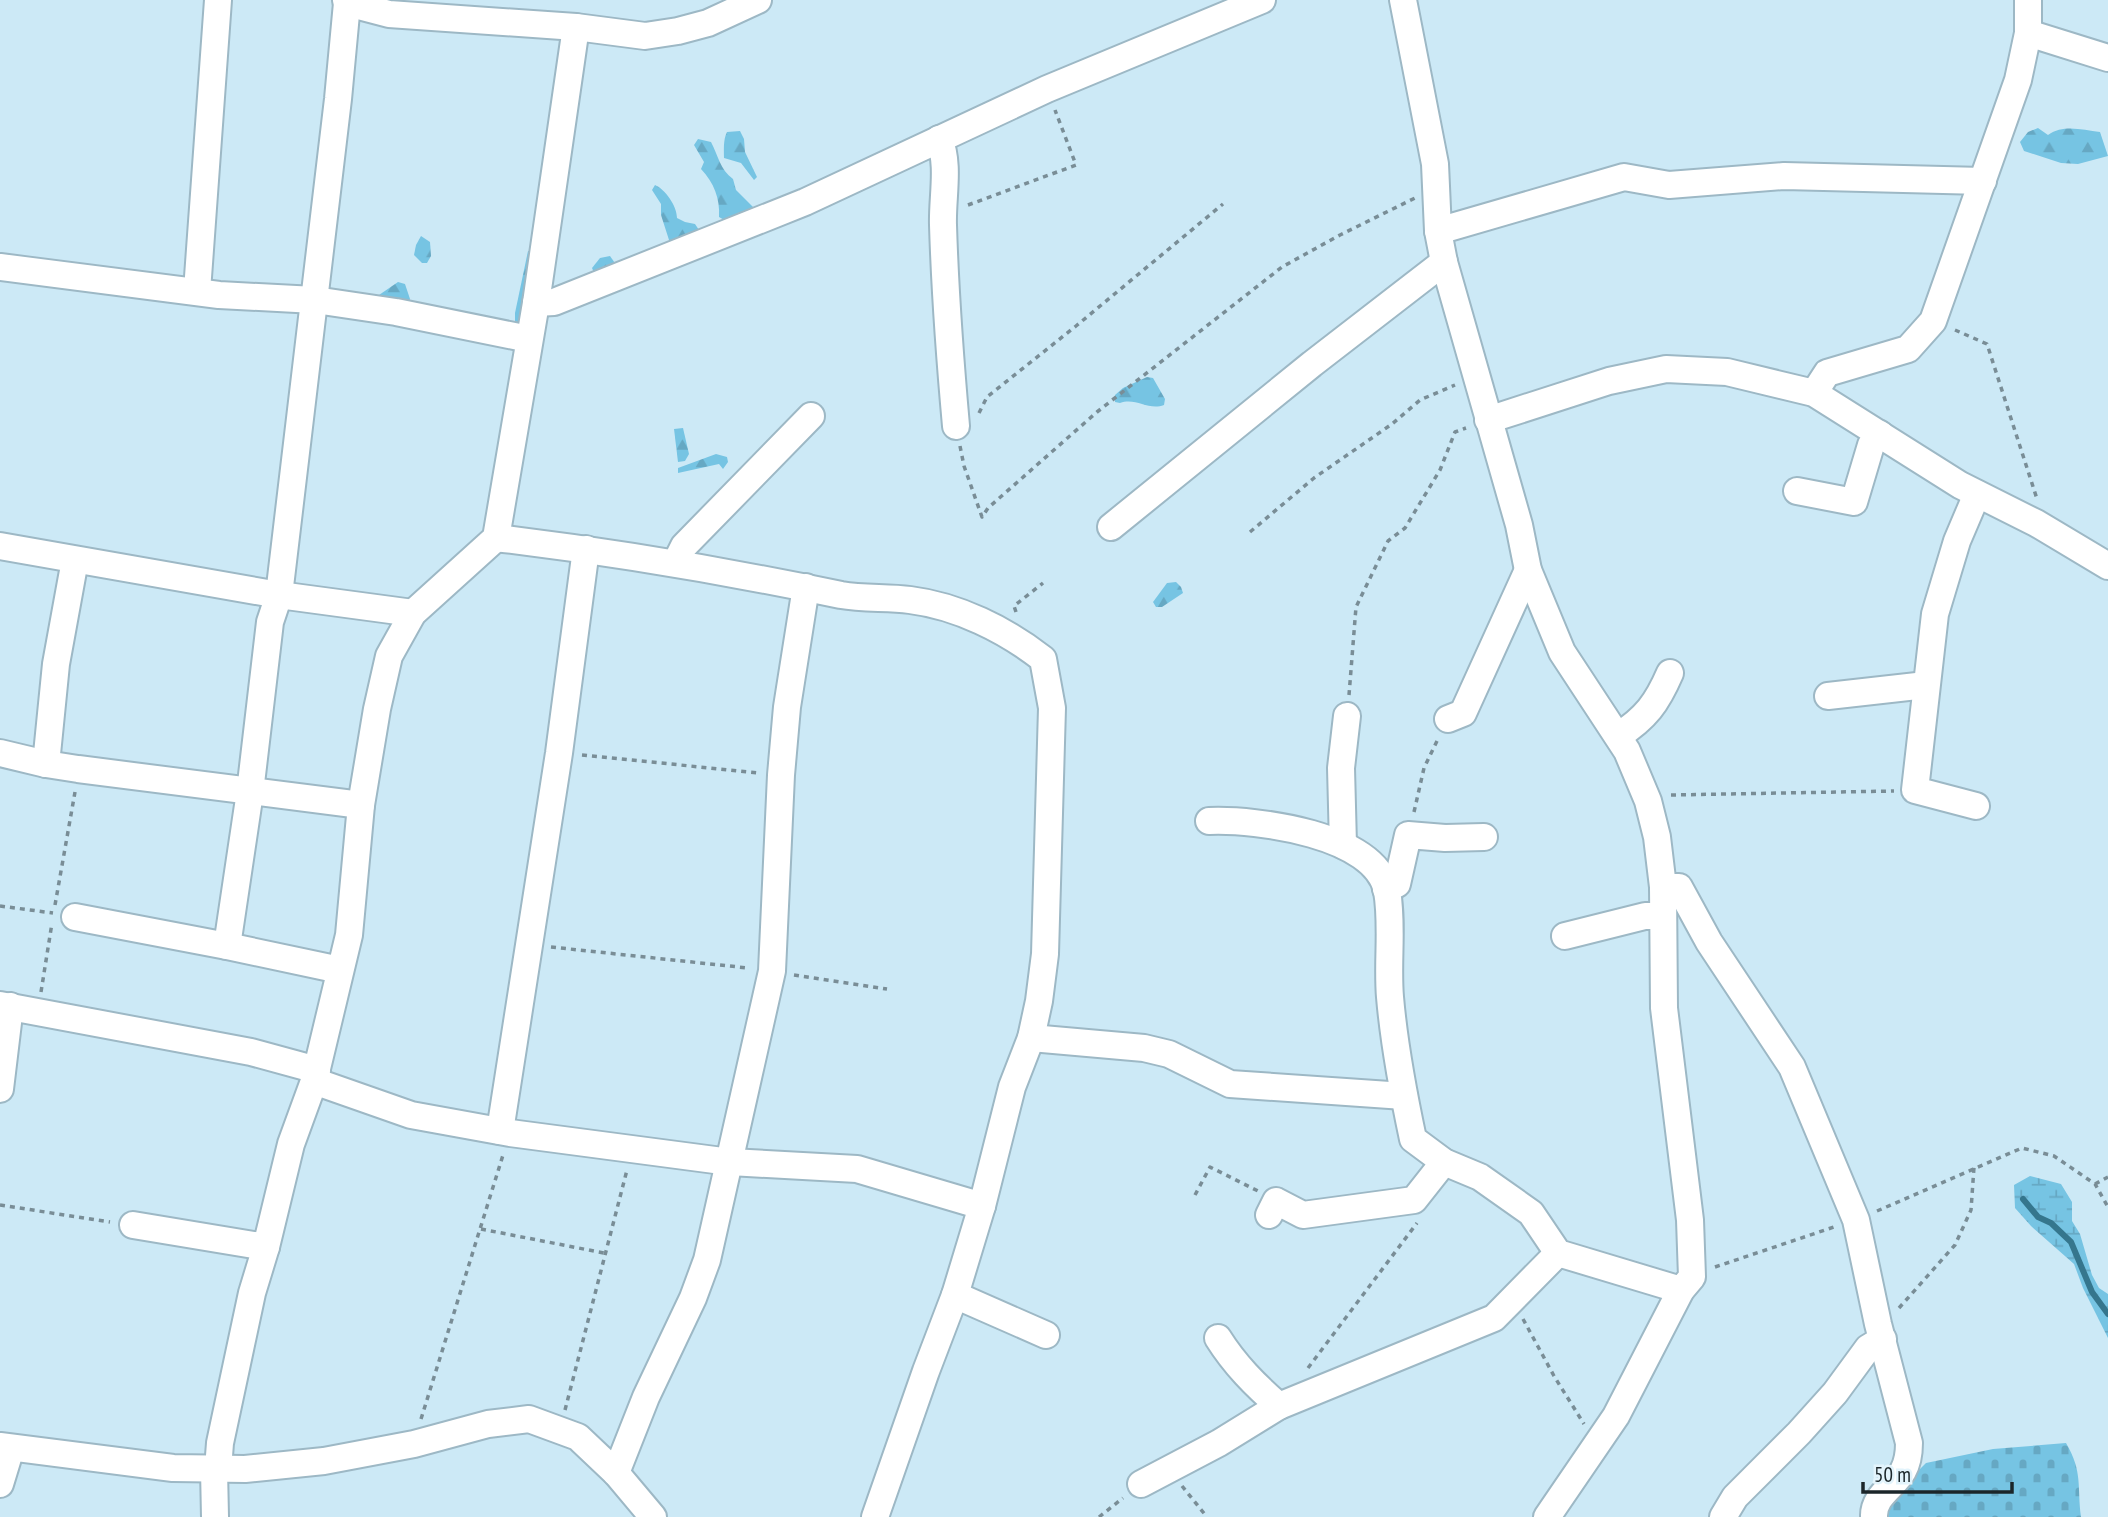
<svg xmlns="http://www.w3.org/2000/svg" width="2108" height="1517" viewBox="0 0 2108 1517" font-family="'PT Sans Narrow',sans-serif">
	<style>
		.forest { fill: url(#forest-firs) }
		.wetland { fill: url(#wetland-marsh) }
		.cemetery { fill: url(#cemetery-stones) }
		.lines { fill: none; stroke-linecap: round; stroke-linejoin: round }
		.stream { stroke: #35768d; stroke-width: 6 }
		.minor-casing { stroke: #9db8c5; stroke-width: 30 }
		.path { stroke: #798d96; stroke-width: 3.5; stroke-dasharray: 5 5; stroke-linecap: butt }
		.minor { stroke: #fff; stroke-width: 26 }
	</style>
	<defs>
		<pattern id="forest-firs" width="22" height="20" patternUnits="userSpaceOnUse" patternTransform="scale(1.75)"><rect width="22" height="20" fill="#76c4e3"/><path d="M5 1l3.5 6h-7zM16 11l3.5 6h-7z" fill="#66a8c3"/></pattern>
		<pattern id="wetland-marsh" width="20" height="14" patternUnits="userSpaceOnUse" patternTransform="scale(1.75)"><rect width="20" height="14" fill="#76c4e3"/><path d="M1 5h8M5 5V1M11 12h8M15 12V8" fill="none" stroke="#66a8c3"/></pattern>
		<pattern id="cemetery-stones" width="16" height="16" patternUnits="userSpaceOnUse" patternTransform="scale(1.75)"><rect width="16" height="16" fill="#76c4e3"/><path d="M2 7V4a2 2 0 0 1 4 0v3zM10 15v-3a2 2 0 0 1 4 0v3z" fill="#66a8c3"/></pattern>
	</defs>
	<rect width="100%" height="100%" fill="#cce9f6"/>
	<g class="forest">
		<path d="M2038 128 2048 135C2064 124 2082 130 2100 132L2108 156 2078 164 2061 163 2024 151 2020 142 2028 132Z"/>
		<path d="M740 131 744 139 745 152 757 177 754 180 741 163 724 158C724 150 723 140 727 132Z"/>
		<path d="M698 139 711 142C718 155 720 170 733 179L736 190 753 207 751 214 726 221 719 217C720 198 714 183 701 169L704 162 694 145Z"/>
		<path d="M655 185C665 189 677 206 677 218L685 222 695 224 699 230C692 240 680 240 669 240L661 215V204L652 190Z"/>
		<path d="M421 236 430 242 431 256 427 263H422L414 255 416 245Z"/>
		<path d="M528 251H532L522 324 515 327V313Z"/>
		<path d="M610 256 617 266 595 275 592 268 600 258Z"/>
		<path d="M398 282 405 284 410 299 408 304 379 301V295Z"/>
		<path d="M1147 377 1153 378 1165 399 1164 405C1148 411 1136 397 1120 403L1115 402V395L1123 388Z"/>
		<path d="M683 428 689 454 685 461 678 462 674 429Z"/>
		<path d="M716 454 727 457 728 462 723 469 719 464 678 473V468Z"/>
		<path d="M1176 582 1181 587 1183 593 1162 607H1156L1153 602 1167 583Z"/>
	</g>
	<path class="wetland" d="M2030 1176 2061 1184 2072 1202V1221L2080 1234 2092 1275 2099 1288 2108 1294V1338L2083 1288 2074 1264 2031 1226 2015 1208 2014 1185Z"/>
	<path class="cemetery" d="M2066 1443C2083 1472 2077 1486 2081 1517H1887L1888 1508 1899 1490 1926 1463 1993 1449Z"/>
	<g class="lines">
		<path class="stream" d="M2023 1199 2038 1217 2051 1223 2071 1242 2092 1292 2108 1314"/>
		<g class="minor-casing">
			<g id="minor">
				<path d="M346 0 347 3 389 14 576 27 645 36 678 31 708 23 758 0"/>
				<path d="M1403 0 1435 164 1438 231 1444 262 1519 525 1528 570 1562 652 1627 751 1648 801 1657 837 1663 887 1664 1008 1690 1220 1692 1277 1681 1290 1616 1416 1547 1517"/>
				<path d="M2028 33 2108 58"/>
				<path d="M939 139C950 164 942 198 943 225 945 292 950 359 956 426"/>
				<path d="M1438 231 1624 177 1669 185 1784 176 1983 181"/>
				<path d="M0 267 219 295 315 300 396 312 529 339"/>
				<path d="M197 291 218 0"/>
				<path d="M536 303 554 302 805 202 1047 89 1262 0"/>
				<path d="M1814 393 1827 373 1908 349 1933 321 2018 80 2028 33V0"/>
				<path d="M1488 420 1609 381 1666 369 1727 372 1814 393 1960 485 2036 523 2108 566"/>
				<path d="M1797 491 1854 502 1871 445 1880 434"/>
				<path d="M1111 527 1312 364 1444 262"/>
				<path d="M496 538C612 552 726 571 841 595 864 599 887 597 910 600 958 606 1006 630 1043 659L1052 708 1045 954 1039 1001 1031 1038 1012 1087 982 1206 955 1295 926 1371 875 1517"/>
				<path d="M0 546 279 595 413 613"/>
				<path d="M676 562 684 546 811 416"/>
				<path d="M1828 696 1926 685"/>
				<path d="M1448 719 1463 713 1528 570"/>
				<path d="M1618 736C1646 718 1657 703 1670 673"/>
				<path d="M0 753 46 764 78 769 361 805"/>
				<path d="M46 764 56 664 75 560"/>
				<path d="M1976 806 1915 790 1935 614 1957 541 1977 494"/>
				<path d="M1209 821C1256 819 1376 834 1387 891 1393 925 1387 962 1390 997 1394 1044 1403 1092 1413 1139L1444 1162 1480 1177 1531 1213 1558 1253 1681 1290"/>
				<path d="M1343 845 1341 768 1347 716"/>
				<path d="M1663 887H1679L1709 942 1792 1067 1856 1220 1878 1324 1909 1443C1909 1454 1908 1462 1903 1471 1894 1487 1873 1496 1874 1517"/>
				<path d="M1386 889 1397 884 1408 835 1445 838 1484 837"/>
				<path d="M75 917 227 946 340 970"/>
				<path d="M1565 936 1645 916H1662"/>
				<path d="M227 946 250 792 270 622 279 595 338 99 347 3"/>
				<path d="M0 1005 251 1052 317 1070"/>
				<path d="M1031 1038 1144 1048 1169 1054 1230 1084 1404 1096"/>
				<path d="M314 1081 411 1115 510 1133 730 1162 857 1169 982 1206"/>
				<path d="M0 1089 10 1006"/>
				<path d="M500 1131 559 753 586 549"/>
				<path d="M1269 1215 1276 1201 1303 1215 1414 1200 1444 1162"/>
				<path d="M133 1225 266 1247"/>
				<path d="M955 1295 1046 1335"/>
				<path d="M1218 1338C1235 1365 1255 1385 1279 1406"/>
				<path d="M0 1446 173 1468 245 1469 324 1461 414 1444 488 1424 529 1419 578 1437 616 1473 653 1517"/>
				<path d="M214 1469 215 1517"/>
				<path d="M218 1469 220 1443 252 1293 266 1247 291 1144 314 1081 349 935 361 805 377 709 389 656 413 613 496 538 536 303 576 27"/>
				<path d="M616 1473 646 1397 693 1298 707 1260 772 971 781 775 787 707 806 587"/>
				<path d="M0 1484 11 1448"/>
				<path d="M1141 1484 1219 1443 1279 1406 1494 1318 1558 1253"/>
				<path d="M1723 1517 1735 1497 1799 1433 1835 1393 1868 1348 1883 1339"/>
			</g>
		</g>
		<g class="path">
			<path d="M968 205 1076 165 1055 110"/>
			<path d="M1955 330 1987 344 2037 499"/>
			<path d="M979 413 987 397 1076 326 1223 204"/>
			<path d="M960 446 964 466 982 517 988 508 1097 412 1282 267 1340 235 1415 198"/>
			<path d="M1250 532 1314 478 1392 424 1420 400 1455 385"/>
			<path d="M1016 612 1014 606 1043 583"/>
			<path d="M1349 695 1356 607 1388 541 1405 528 1440 470 1455 432 1466 428"/>
			<path d="M582 755 759 773"/>
			<path d="M1671 795 1894 791"/>
			<path d="M1414 812 1424 768 1439 737"/>
			<path d="M55 905 75 792"/>
			<path d="M0 906 53 913"/>
			<path d="M551 947 748 968"/>
			<path d="M794 975 887 989"/>
			<path d="M41 992 52 923"/>
			<path d="M2095 1184 2108 1177"/>
			<path d="M1195 1195 1210 1167 1258 1191"/>
			<path d="M0 1205 110 1222"/>
			<path d="M1877 1211 2022 1148 2054 1156 2095 1184 2108 1207"/>
			<path d="M481 1229 604 1253"/>
			<path d="M1715 1267 1834 1227"/>
			<path d="M1899 1308 1955 1245 1971 1210 1974 1167"/>
			<path d="M1523 1319 1554 1376 1584 1424"/>
			<path d="M1308 1368 1417 1223"/>
			<path d="M565 1410 627 1170"/>
			<path d="M421 1419 503 1155"/>
			<path d="M1182 1486 1207 1517"/>
			<path d="M1099 1517 1123 1498"/>
		</g>
		<use href="#minor" class="minor"/>
	</g>
	<path d="M1863 1482v10h149v-10" fill="none" stroke="#1b262a" stroke-width="3.5"/>
	<text x="1874" y="1482" font-size="21" fill="#1b262a" stroke="#e3f4fc" stroke-width="5" paint-order="stroke">50 m</text>
</svg>
